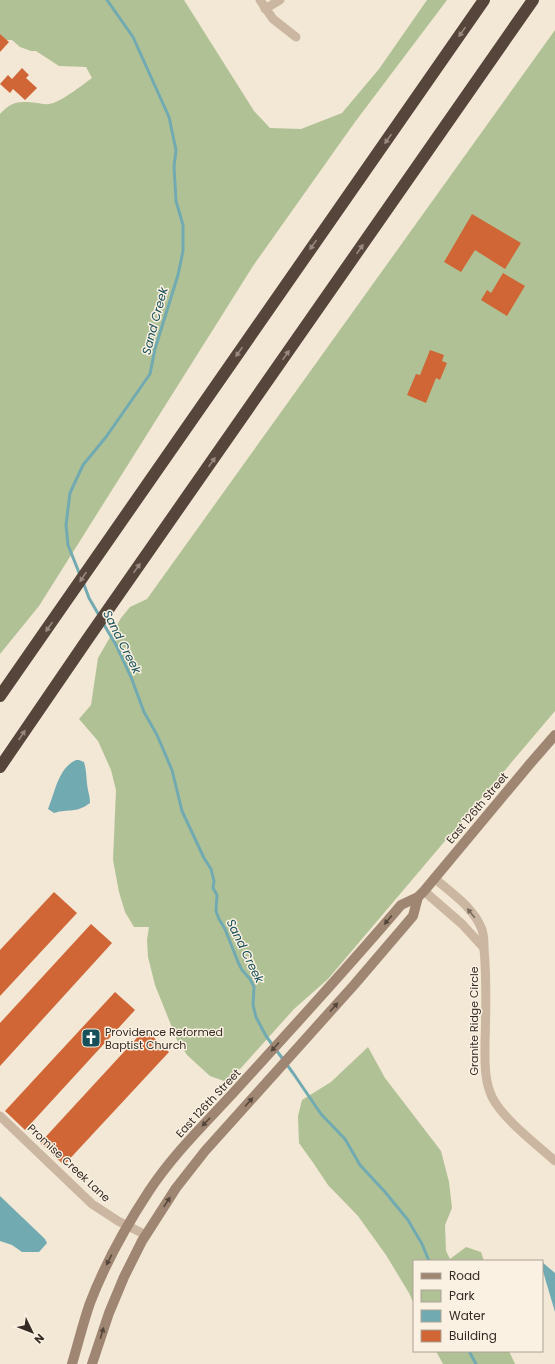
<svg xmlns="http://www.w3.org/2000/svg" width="555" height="1364" viewBox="0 0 555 1364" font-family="Poppins,sans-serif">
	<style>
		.green { fill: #b0c295 }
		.water { fill: #72aab2 }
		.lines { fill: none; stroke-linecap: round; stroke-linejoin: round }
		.stream { stroke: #72aab2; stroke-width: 3 }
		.building { fill: #d06636 }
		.minor { stroke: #cbb7a1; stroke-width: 9 }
		.secondary { stroke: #9f8672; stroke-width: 10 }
		.motorway { stroke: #56453b; stroke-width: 12 }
		.oneway { fill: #988a7e }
		.oneway2 { fill: #786a5c }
		.oneway3 { fill: #55463b }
		.labels { text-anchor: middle; stroke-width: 3; stroke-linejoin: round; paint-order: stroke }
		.street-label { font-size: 11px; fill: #352b24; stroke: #faf1e2 }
		.poi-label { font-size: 11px; fill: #352b24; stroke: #faf1e2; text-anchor: start }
		.water-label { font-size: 12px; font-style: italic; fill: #175059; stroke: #faf1e2 }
	</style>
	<rect width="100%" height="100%" fill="#f3e7d5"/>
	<g class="green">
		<path d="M0 0H184L254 111 270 128 301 129 342 113 379 69 427 0H447L355 122 253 266 39 606 0 654V114C12 101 19 101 37 103 40 103 45 105 49 104 60 103 82 85 92 78L86 67 59 66 36 51H31L20 47 12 40H0Z"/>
		<path d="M555 30V711L328 979 294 1009 241 1068 224 1081 210 1076 187 1055 177 1040 155 985 148 957 147 940 149 927H134L125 912 119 892 113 860 116 790 111 770 98 741 79 719 91 705 98 658 121 618 130 607 147 599Z"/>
		<path d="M368 1047 385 1078 441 1151 449 1182 452 1208 445 1225 446 1251 450 1259 466 1247 481 1252 484 1261H414V1304L409 1293 386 1255 358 1216 328 1185 314 1164 299 1143 298 1116 302 1100 331 1082Z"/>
		<path d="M436 1351H509L515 1364H443Z"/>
	</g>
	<g class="water">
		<path d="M76 760H79L84 762C87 772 86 780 88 790 89 795 90 797 90 803 75 814 70 808 54 813L48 809C55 793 58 768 76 760Z"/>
		<path d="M0 1196 45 1239 47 1243 39 1252H22L12 1245 0 1241Z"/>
		<path d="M542 1262 555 1273V1312L542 1268Z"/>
	</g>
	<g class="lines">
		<g class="stream">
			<path d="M80 575 68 545 66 525 70 493 83 465 106 437 150 374 155 349 178 275 183 251V225L176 201 174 167 176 150 169 117 133 37 107 0"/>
			<path d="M83 582 89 598 100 617"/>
			<path d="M103 623 116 645 131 677 144 712 157 735 172 770 182 811 204 858 211 869 214 881 213 888 217 895 216 911 219 919 225 929 238 962 242 970 250 979 254 987 253 1005 256 1017 266 1036 293 1073 321 1114 345 1139 360 1165 385 1192 408 1220 422 1244 429 1261"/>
			<path d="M469 1351 476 1364"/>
		</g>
	</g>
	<g class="building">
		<path d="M0 34 9 42 0 52Z"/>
		<path d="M22 68 29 75 26 78 37 88 25 100 13 89 10 93 0 84 8 75 12 79Z"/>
		<path d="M472 214 521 243 505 269 475 250 461 272 444 262Z"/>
		<path d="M503 273 525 286 507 316 481 300 487 290 491 293Z"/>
		<path d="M430 350 444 355 442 361 447 363 440 380 436 378 426 403 407 395 416 374 420 375Z"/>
		<path d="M54 892 77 913 0 996V950Z"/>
		<path d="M91 924 112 943 0 1066V1023Z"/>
		<path d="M115 992 135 1010 25 1130 5 1111Z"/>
		<path d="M145 1029 169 1052 64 1165 40 1143Z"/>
	</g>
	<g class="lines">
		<g class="minor">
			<path d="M260 0 273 19 296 37"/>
			<path d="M265 9 280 0"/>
			<path d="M434 878C450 891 469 905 479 923 484 932 484 939 484 949 487 980 486 1012 485 1043 485 1061 484 1080 492 1097 503 1119 536 1144 555 1161"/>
			<path d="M424 891 462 924 484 948"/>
			<path d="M0 1116 92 1204 118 1221 146 1235"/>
		</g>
		<g class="secondary">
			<path d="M72 1364C78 1344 83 1323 90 1303 105 1264 126 1226 149 1191 176 1150 212 1117 244 1081 297 1023 350 965 401 905L418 897 424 891 529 765 555 735"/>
			<path d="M92 1364 109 1313 124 1277 142 1241 176 1188 205 1151 354 985 413 916 418 897"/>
		</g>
		<g class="motorway">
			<path d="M0 696 484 0"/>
			<path d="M0 767 89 637 533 0"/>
		</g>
	</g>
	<defs><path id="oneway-solid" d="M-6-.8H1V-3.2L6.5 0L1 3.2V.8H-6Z"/></defs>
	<g class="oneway">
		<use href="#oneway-solid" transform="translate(462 32) rotate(125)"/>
		<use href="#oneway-solid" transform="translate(388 139) rotate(125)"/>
		<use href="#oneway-solid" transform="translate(313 245) rotate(125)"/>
		<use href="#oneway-solid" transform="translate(360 249) rotate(-55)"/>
		<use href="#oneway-solid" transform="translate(239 352) rotate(125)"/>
		<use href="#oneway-solid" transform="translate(286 355) rotate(-55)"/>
		<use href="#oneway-solid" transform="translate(212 462) rotate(-55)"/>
		<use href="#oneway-solid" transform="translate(137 568) rotate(-55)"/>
		<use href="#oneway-solid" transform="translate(83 577) rotate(124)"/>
		<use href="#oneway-solid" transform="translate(49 627) rotate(125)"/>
		<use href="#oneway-solid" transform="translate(22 735) rotate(-56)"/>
	</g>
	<use class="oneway2" href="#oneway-solid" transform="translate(471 913) rotate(-129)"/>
	<g class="oneway3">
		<use href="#oneway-solid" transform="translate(388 920) rotate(130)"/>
		<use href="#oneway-solid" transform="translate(334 1007) rotate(-48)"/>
		<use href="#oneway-solid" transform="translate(275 1047) rotate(132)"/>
		<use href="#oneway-solid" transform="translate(249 1102) rotate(-48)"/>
		<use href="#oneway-solid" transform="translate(206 1122) rotate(134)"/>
		<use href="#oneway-solid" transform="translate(167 1202) rotate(-57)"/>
		<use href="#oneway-solid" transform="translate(109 1260) rotate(117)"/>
		<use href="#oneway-solid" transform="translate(102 1333) rotate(-73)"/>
	</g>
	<defs>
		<g id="church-square" transform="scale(1)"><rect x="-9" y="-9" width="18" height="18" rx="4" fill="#175059" stroke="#faf1e2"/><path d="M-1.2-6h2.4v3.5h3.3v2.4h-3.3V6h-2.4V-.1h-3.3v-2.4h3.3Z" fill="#fff"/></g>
	</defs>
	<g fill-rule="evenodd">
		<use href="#church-square" x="91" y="1038"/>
	</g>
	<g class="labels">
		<g class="street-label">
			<text transform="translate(477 808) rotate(-50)" y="4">East 126th Street</text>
			<text transform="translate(474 1021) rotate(-90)" y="4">Granite Ridge Circle</text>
			<text transform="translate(208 1103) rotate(-47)" y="4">East 126th Street</text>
			<text transform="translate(69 1163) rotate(43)" y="4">Promise Creek Lane</text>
		</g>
		<g class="poi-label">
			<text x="105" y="1036">Providence Reformed<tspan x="105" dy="13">Baptist Church</tspan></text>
		</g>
		<g class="water-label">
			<text transform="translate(155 321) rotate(-75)" y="4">Sand Creek</text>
			<text transform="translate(122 642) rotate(63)" y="4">Sand Creek</text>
			<text transform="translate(245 951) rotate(64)" y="4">Sand Creek</text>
		</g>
	</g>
	<rect x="413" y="1260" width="130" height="92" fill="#faf1e2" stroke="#aba296"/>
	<rect x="421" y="1273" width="20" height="6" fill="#9f8672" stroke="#aba296"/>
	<text x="449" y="1280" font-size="12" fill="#352b24">Road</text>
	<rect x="421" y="1290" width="20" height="12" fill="#b0c295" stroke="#aba296"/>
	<text x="449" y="1300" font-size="12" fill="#352b24">Park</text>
	<rect x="421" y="1310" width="20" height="12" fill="#72aab2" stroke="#aba296"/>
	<text x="449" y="1320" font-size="12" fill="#352b24">Water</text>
	<rect x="421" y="1330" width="20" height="12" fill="#d06636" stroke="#aba296"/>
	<text x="449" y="1340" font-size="12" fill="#352b24">Building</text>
	<g transform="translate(32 1332) rotate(133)" stroke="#faf1e2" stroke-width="3" paint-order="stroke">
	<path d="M0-3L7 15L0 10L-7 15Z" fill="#352b24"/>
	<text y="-6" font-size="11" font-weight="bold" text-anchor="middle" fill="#352b24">N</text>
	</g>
</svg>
